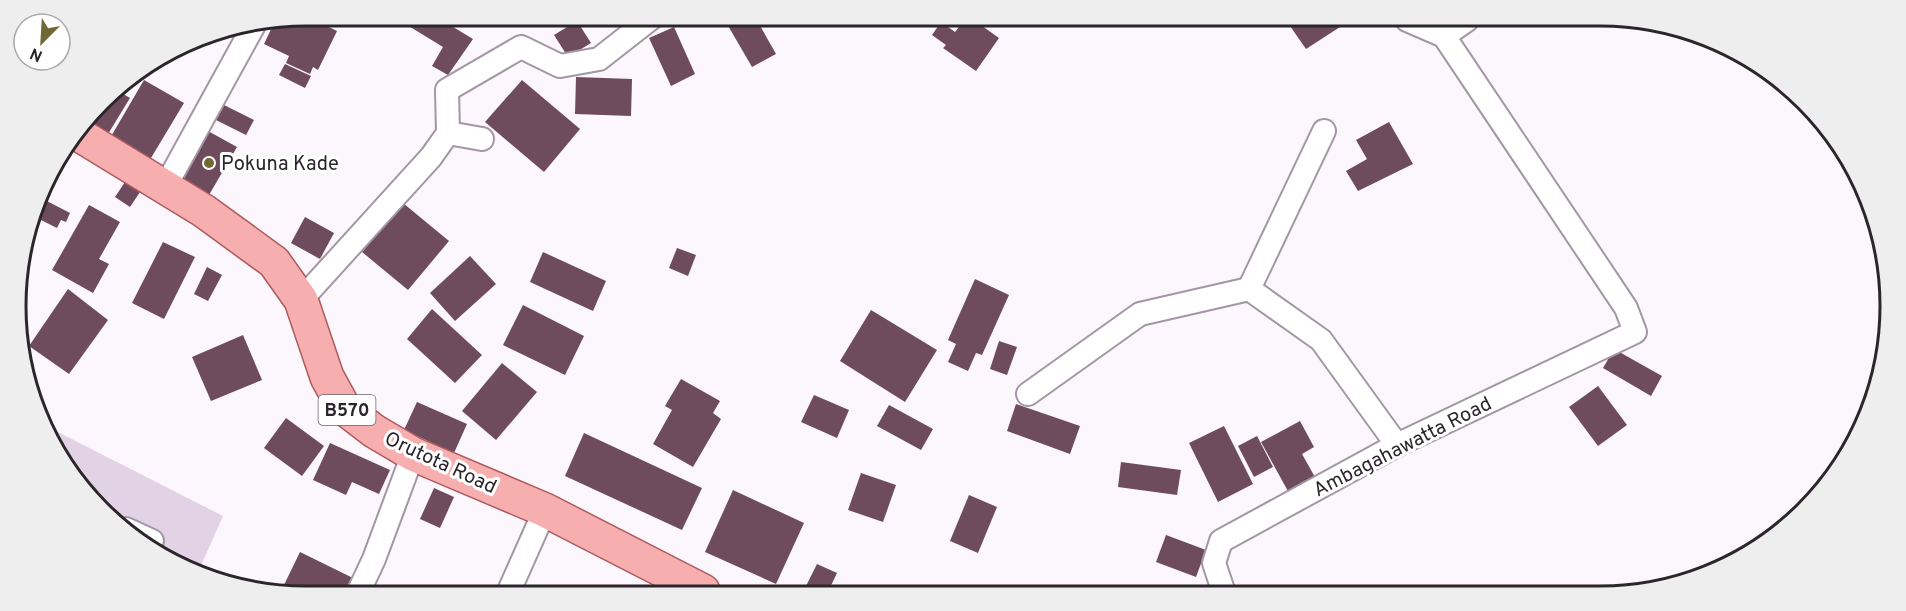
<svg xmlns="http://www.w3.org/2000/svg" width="1906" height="611" viewBox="0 0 1906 611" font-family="Overpass,sans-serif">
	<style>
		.green { fill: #e2d2e5 }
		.building { fill: #6e4c5e }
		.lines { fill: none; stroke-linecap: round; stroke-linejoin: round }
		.minor-casing { stroke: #a396a5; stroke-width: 26 }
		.primary-casing { stroke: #ad5b5f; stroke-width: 36 }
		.minor { stroke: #fff; stroke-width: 22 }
		.primary { stroke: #f7aeaf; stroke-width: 33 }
		.poi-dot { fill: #716834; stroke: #fff; stroke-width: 2 }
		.labels { text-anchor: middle; stroke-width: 6; stroke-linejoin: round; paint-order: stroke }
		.shield { fill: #fff; stroke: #6b676b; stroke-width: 1.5 }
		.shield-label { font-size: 18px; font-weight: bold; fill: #2c262c }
		.poi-label { font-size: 20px; fill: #2c262c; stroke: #fff; text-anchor: start }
		.street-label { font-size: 20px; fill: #2c262c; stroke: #fff }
		.rim { fill: none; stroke: #2c262c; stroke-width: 3 }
	</style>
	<rect width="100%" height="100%" fill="#fcf6fd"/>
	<path class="green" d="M50 428 223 516 199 570 144 547 64 467 48 431Z"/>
	<g class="building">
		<path d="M304 15 337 31 318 70 313 67 310 74 286 63 289 56 264 44 275 21Z"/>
		<path d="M412 15 435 16 473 39 448 75 432 66 443 47 407 25Z"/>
		<path d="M723 17H755L776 54 752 67Z"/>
		<path d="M966 18H971L999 38 976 71 943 48 946 45 932 35 941 22 955 32Z"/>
		<path d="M1300 19H1334L1340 27 1306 49 1290 26Z"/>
		<path d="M577 21 591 43 568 57 554 35Z"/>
		<path d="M674 27 695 74 671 86 649 38Z"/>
		<path d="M285 64 311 76 305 88 279 75Z"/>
		<path d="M576 77 632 79 631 116 575 114Z"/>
		<path d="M144 80 184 103 145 168 106 145Z"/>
		<path d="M522 80 580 129 544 172 485 122Z"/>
		<path d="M113 88 130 98 108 134 87 122Z"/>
		<path d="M224 105 254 120 246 135 216 120Z"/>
		<path d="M1389 122 1413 164 1358 191 1346 171 1367 159 1356 140Z"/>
		<path d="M208 131 237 147 209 195 181 178Z"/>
		<path d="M125 182 140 192 130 207 115 197Z"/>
		<path d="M45 200 70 213 66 222 61 220 57 228 37 218Z"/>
		<path d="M403 203 449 241 408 290 362 252Z"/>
		<path d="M89 205 120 222 99 259 109 264 93 293 52 270Z"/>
		<path d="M305 217 334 233 320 259 291 243Z"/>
		<path d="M163 242 195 257 164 319 132 303Z"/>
		<path d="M677 248 696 255 688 276 669 268Z"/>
		<path d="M543 252 606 281 593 311 530 282Z"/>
		<path d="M470 256 496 284 455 321 430 293Z"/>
		<path d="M207 267 222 275 208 301 194 294Z"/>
		<path d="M975 279 1009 295 982 355 976 353 968 371 948 362 956 344 948 340Z"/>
		<path d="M68 289 108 320 69 374 29 346Z"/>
		<path d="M523 305 584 336 565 375 503 345Z"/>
		<path d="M432 309 482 355 455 383 407 339Z"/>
		<path d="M871 310 937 350 905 402 840 361Z"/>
		<path d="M243 335 262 380 211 401 192 357Z"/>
		<path d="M999 341 1017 347 1007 375 990 369Z"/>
		<path d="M1614 349 1662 376 1651 396 1603 368Z"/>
		<path d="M502 363 537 392 496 440 462 411Z"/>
		<path d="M681 379 720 401 713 413 721 419 693 467 653 444 672 410 665 406Z"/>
		<path d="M1598 386 1627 425 1598 446 1569 407Z"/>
		<path d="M814 395 849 410 837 438 801 422Z"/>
		<path d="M417 402 467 424 454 453 404 430Z"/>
		<path d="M1016 404 1080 426 1070 454 1007 431Z"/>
		<path d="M889 405 933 429 921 450 877 426Z"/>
		<path d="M286 418 324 446 302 476 264 448Z"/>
		<path d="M1300 421 1314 447 1302 454 1316 479 1289 493 1261 442Z"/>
		<path d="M1224 426 1253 484 1218 502 1189 443Z"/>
		<path d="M584 433 702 488 682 530 565 476Z"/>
		<path d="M1257 436 1273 467 1254 477 1238 446Z"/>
		<path d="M330 443 390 470 379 494 352 482 346 495 313 480Z"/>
		<path d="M1121 462 1181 470 1177 495 1118 487Z"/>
		<path d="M861 473 896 485 883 522 848 510Z"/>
		<path d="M434 488 454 497 440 528 420 519Z"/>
		<path d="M733 490 804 523 776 584 705 552Z"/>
		<path d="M969 495 997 507 978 553 950 541Z"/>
		<path d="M1166 535 1206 550 1196 577 1156 562Z"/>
		<path d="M300 552 355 579 349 591 289 590 283 587Z"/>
		<path d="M817 564 837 573 828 592H813L805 588Z"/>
	</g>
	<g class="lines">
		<g class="minor-casing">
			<g id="minor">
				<path d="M1407 20 1444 36"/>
				<path d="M448 133 482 139"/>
				<path d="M165 187 254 25"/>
				<path d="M1249 289 1324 131"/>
				<path d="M301 300 431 157 448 133 447 90 521 47 560 66 599 59 654 16"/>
				<path d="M1028 394 1140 314 1249 289 1321 340 1397 445"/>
				<path d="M126 529 152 541"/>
				<path d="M359 591 374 559 413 454"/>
				<path d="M509 591 545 510"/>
				<path d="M1224 593 1214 563 1221 541 1397 445 1635 332 1626 308 1444 36 1467 20"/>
			</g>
		</g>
		<g class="primary-casing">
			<path id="primary" d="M78 134 204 211 274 262 301 300 327 377 344 408 374 431 413 454 545 510 703 591"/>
		</g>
		<use href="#minor" class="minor"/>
		<use href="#primary" class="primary"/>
	</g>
	<circle class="poi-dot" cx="209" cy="163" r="6"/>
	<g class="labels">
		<rect class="shield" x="318.5" y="395" width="57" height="30" rx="4.5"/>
		<g class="shield-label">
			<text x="347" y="416">B570</text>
		</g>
		<g class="poi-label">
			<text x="221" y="170">Pokuna Kade</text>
		</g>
		<g class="street-label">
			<text transform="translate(1402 446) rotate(-27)" y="7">Ambagahawatta Road</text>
			<text transform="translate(441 462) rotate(25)" y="7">Orutota Road</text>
		</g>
	</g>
	<path d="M0 0H1906V611H0ZM306 26H1600A280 280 0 0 1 1880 306V306A280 280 0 0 1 1600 586H306A280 280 0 0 1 26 306V306A280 280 0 0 1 306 26Z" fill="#eee" fill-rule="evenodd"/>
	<path class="rim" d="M306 26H1600A280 280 0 0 1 1880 306V306A280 280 0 0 1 1600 586H306A280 280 0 0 1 26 306V306A280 280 0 0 1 306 26Z"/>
	<g transform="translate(42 42) rotate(204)"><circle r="28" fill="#ffffff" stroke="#aba8ab" stroke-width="1.5"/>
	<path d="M0-4.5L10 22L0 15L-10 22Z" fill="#716834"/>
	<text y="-9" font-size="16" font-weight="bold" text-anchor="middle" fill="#2c262c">N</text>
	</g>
</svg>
